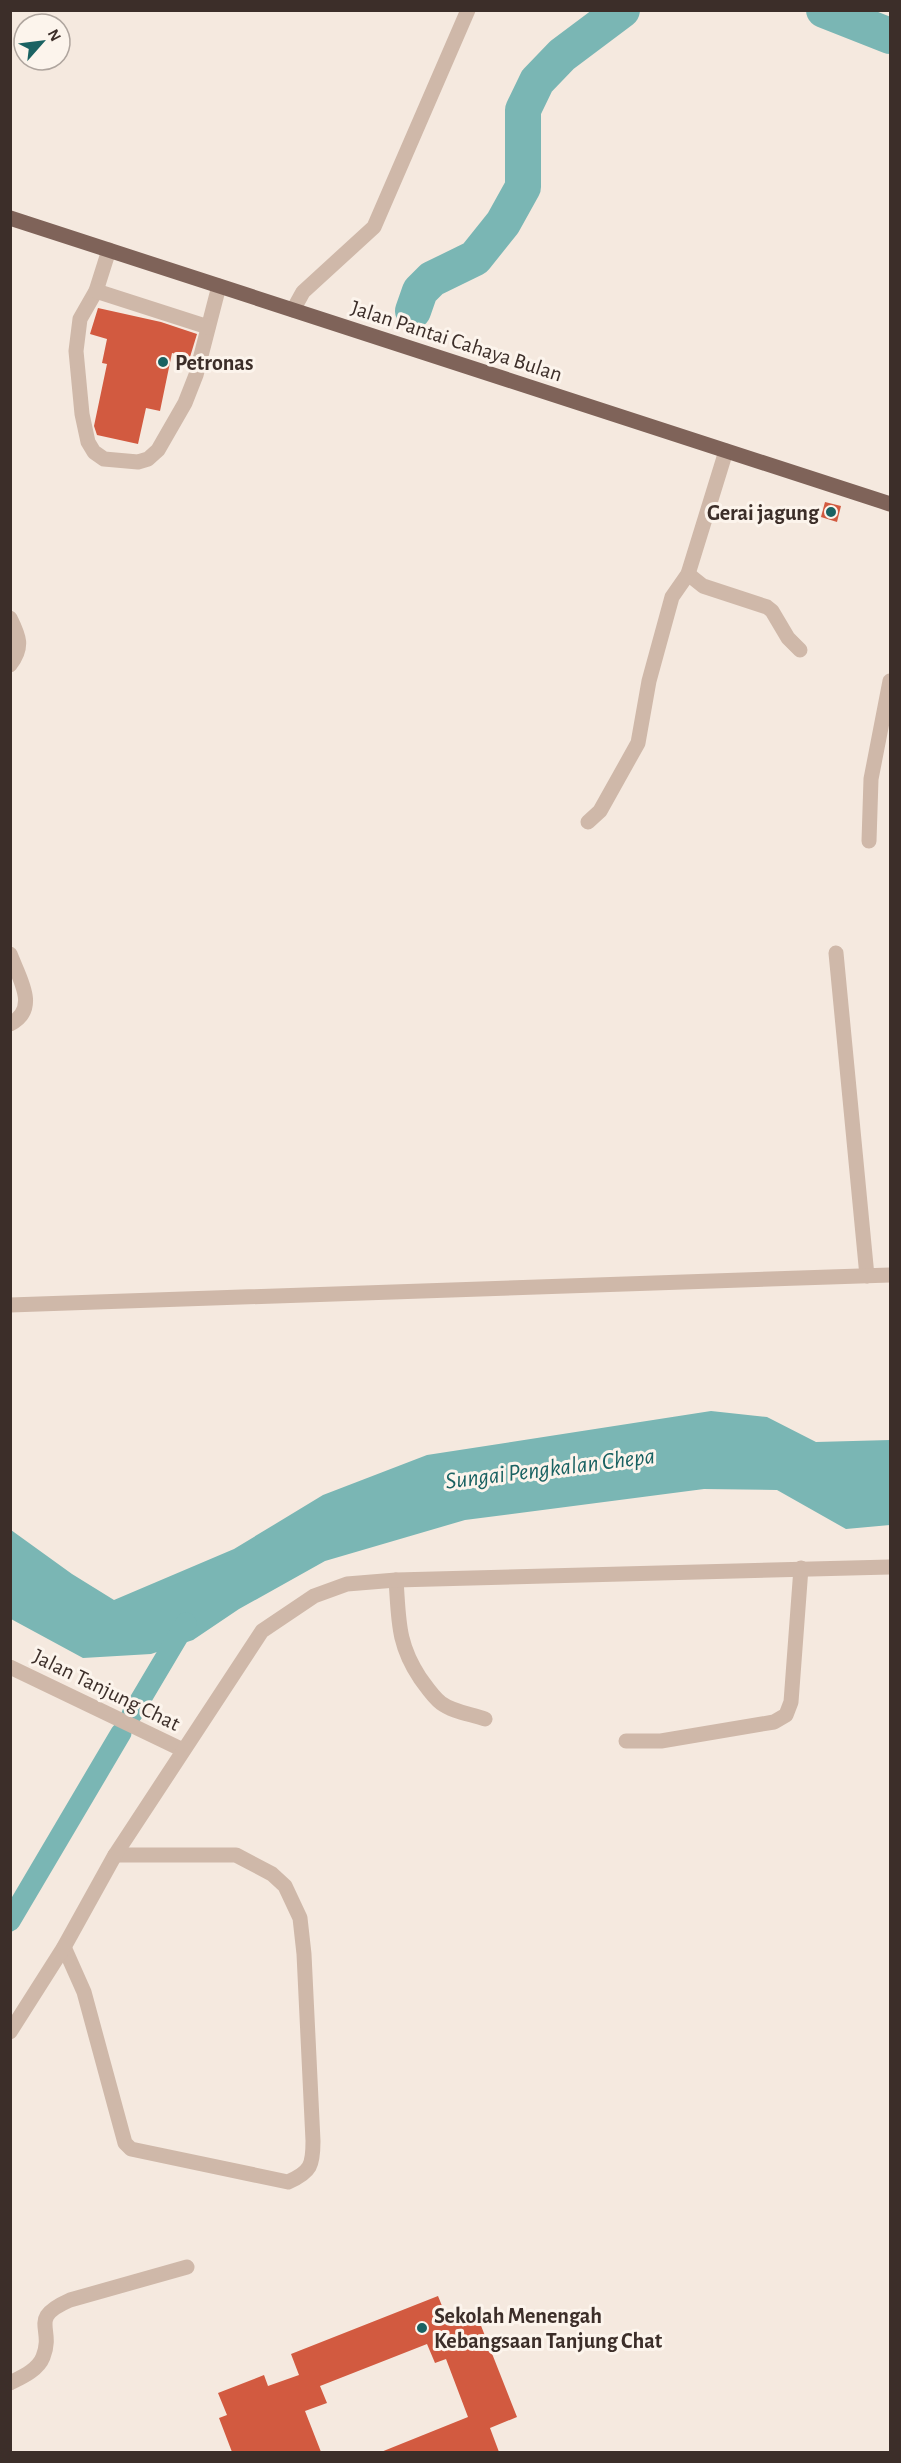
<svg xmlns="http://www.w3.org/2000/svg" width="901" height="2463" viewBox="0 0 901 2463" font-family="'Alegreya Sans',sans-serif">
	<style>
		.water { fill: #7ab6b4 }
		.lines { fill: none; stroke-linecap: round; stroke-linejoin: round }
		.canal { stroke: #7ab6b4; stroke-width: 21 }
		.river { stroke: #7ab6b4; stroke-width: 36 }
		.building { fill: #d25a40 }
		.minor { stroke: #cfb8a9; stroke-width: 15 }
		.major { stroke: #7f6359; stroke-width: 15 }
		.poi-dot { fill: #1a6262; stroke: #fcf4ec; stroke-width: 2 }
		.labels { text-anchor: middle; stroke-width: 6; stroke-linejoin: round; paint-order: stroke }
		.street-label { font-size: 22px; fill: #3c2e29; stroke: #fcf4ec }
		.poi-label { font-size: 22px; font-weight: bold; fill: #3c2e29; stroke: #fcf4ec; text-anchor: start }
		.water-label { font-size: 24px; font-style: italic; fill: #1a6262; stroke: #fcf4ec }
	</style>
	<rect width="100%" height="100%" fill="#f5e9df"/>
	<path class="water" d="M711 1411 767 1417 816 1442 890 1440V1525L846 1529 777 1490 704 1489 465 1520 325 1561 239 1609 193 1640 151 1654 83 1658 11 1619V1530L72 1574 114 1600 234 1549 323 1495 427 1455Z"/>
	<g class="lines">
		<g class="canal">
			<path d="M132 1714 186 1623"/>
			<path d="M10 1921 121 1733"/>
		</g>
		<g class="river">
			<path d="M824 10 890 36"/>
			<path d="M413 311 420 291 432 279 475 258 503 223 523 187V110L537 81 562 55 622 10"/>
		</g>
	</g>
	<g class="building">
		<path d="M98 308 161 322 197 334 190 357 172 353 160 411 146 408 138 444 97 435 94 426 107 364 102 363 107 339 90 334Z"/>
		<path d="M825 502 841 506 837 522 821 517Z"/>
		<path d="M438 2296 449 2323 476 2313 517 2417 490 2428 499 2452H381L468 2417 446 2359 435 2363 427 2344 320 2386 327 2403 305 2411 321 2452H232L219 2418 227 2415 218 2393 264 2375 268 2386 299 2375 291 2354Z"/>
	</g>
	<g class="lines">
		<g class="minor">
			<path d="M109 250 96 291 80 319 76 351 82 414 88 442 94 452 104 459 138 462 148 459 158 450 185 403 196 375 219 286"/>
			<path d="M96 291 208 327"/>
			<path d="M293 310 303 292 374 227 468 10"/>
			<path d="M688 574 703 586 767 607 772 611 788 638 800 650"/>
			<path d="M10 618C19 636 24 647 10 665"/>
			<path d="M588 822 600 811 638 743 649 681 672 597 688 574 726 451"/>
			<path d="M869 841 871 779 890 681"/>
			<path d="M836 953 867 1276"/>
			<path d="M10 954C19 978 40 1009 10 1024"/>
			<path d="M10 1305 890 1275"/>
			<path d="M396 1580C399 1620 397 1643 420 1678 426 1686 433 1697 441 1703 453 1712 471 1714 485 1719"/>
			<path d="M10 1667 183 1750"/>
			<path d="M626 1741H661L774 1722 786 1715 791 1702 801 1568"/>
			<path d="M64 1947 84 1992 125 2143 131 2149 288 2182C311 2172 313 2165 313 2141L304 1954 300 1918 285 1886 272 1874 236 1855H115"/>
			<path d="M10 2032 64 1947 115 1855 262 1631 314 1596 347 1584 396 1580 890 1567"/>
			<path d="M10 2383C22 2377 38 2370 43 2357 55 2327 27 2319 70 2300L187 2267"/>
		</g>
		<path class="major" d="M10 218 890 504"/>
	</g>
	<g class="poi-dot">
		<circle cx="163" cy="362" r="6"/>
		<circle cx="831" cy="512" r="6"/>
		<circle cx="422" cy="2328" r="6"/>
	</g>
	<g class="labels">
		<g class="street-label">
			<text transform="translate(457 340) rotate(18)" y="8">Jalan Pantai Cahaya Bulan</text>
			<text transform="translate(107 1689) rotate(26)" y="8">Jalan Tanjung Chat</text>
		</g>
		<g class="poi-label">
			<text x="175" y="370">Petronas</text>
			<text x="819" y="520" text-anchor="end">Gerai jagung</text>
			<text x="434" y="2323">Sekolah Menengah<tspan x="434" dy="25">Kebangsaan Tanjung Chat</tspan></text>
		</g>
		<g class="water-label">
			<text transform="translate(550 1468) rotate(-7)" y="8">Sungai Pengkalan Chepa</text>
		</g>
	</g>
	<rect width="901" height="2463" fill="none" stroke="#3c2e29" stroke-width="24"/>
	<g transform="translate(42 42) rotate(62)"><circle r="28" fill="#fcf4ec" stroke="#afa59e" stroke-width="1.5"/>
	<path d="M0-4.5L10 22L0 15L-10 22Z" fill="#1a6262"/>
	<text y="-9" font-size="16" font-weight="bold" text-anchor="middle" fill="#3c2e29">N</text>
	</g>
</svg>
